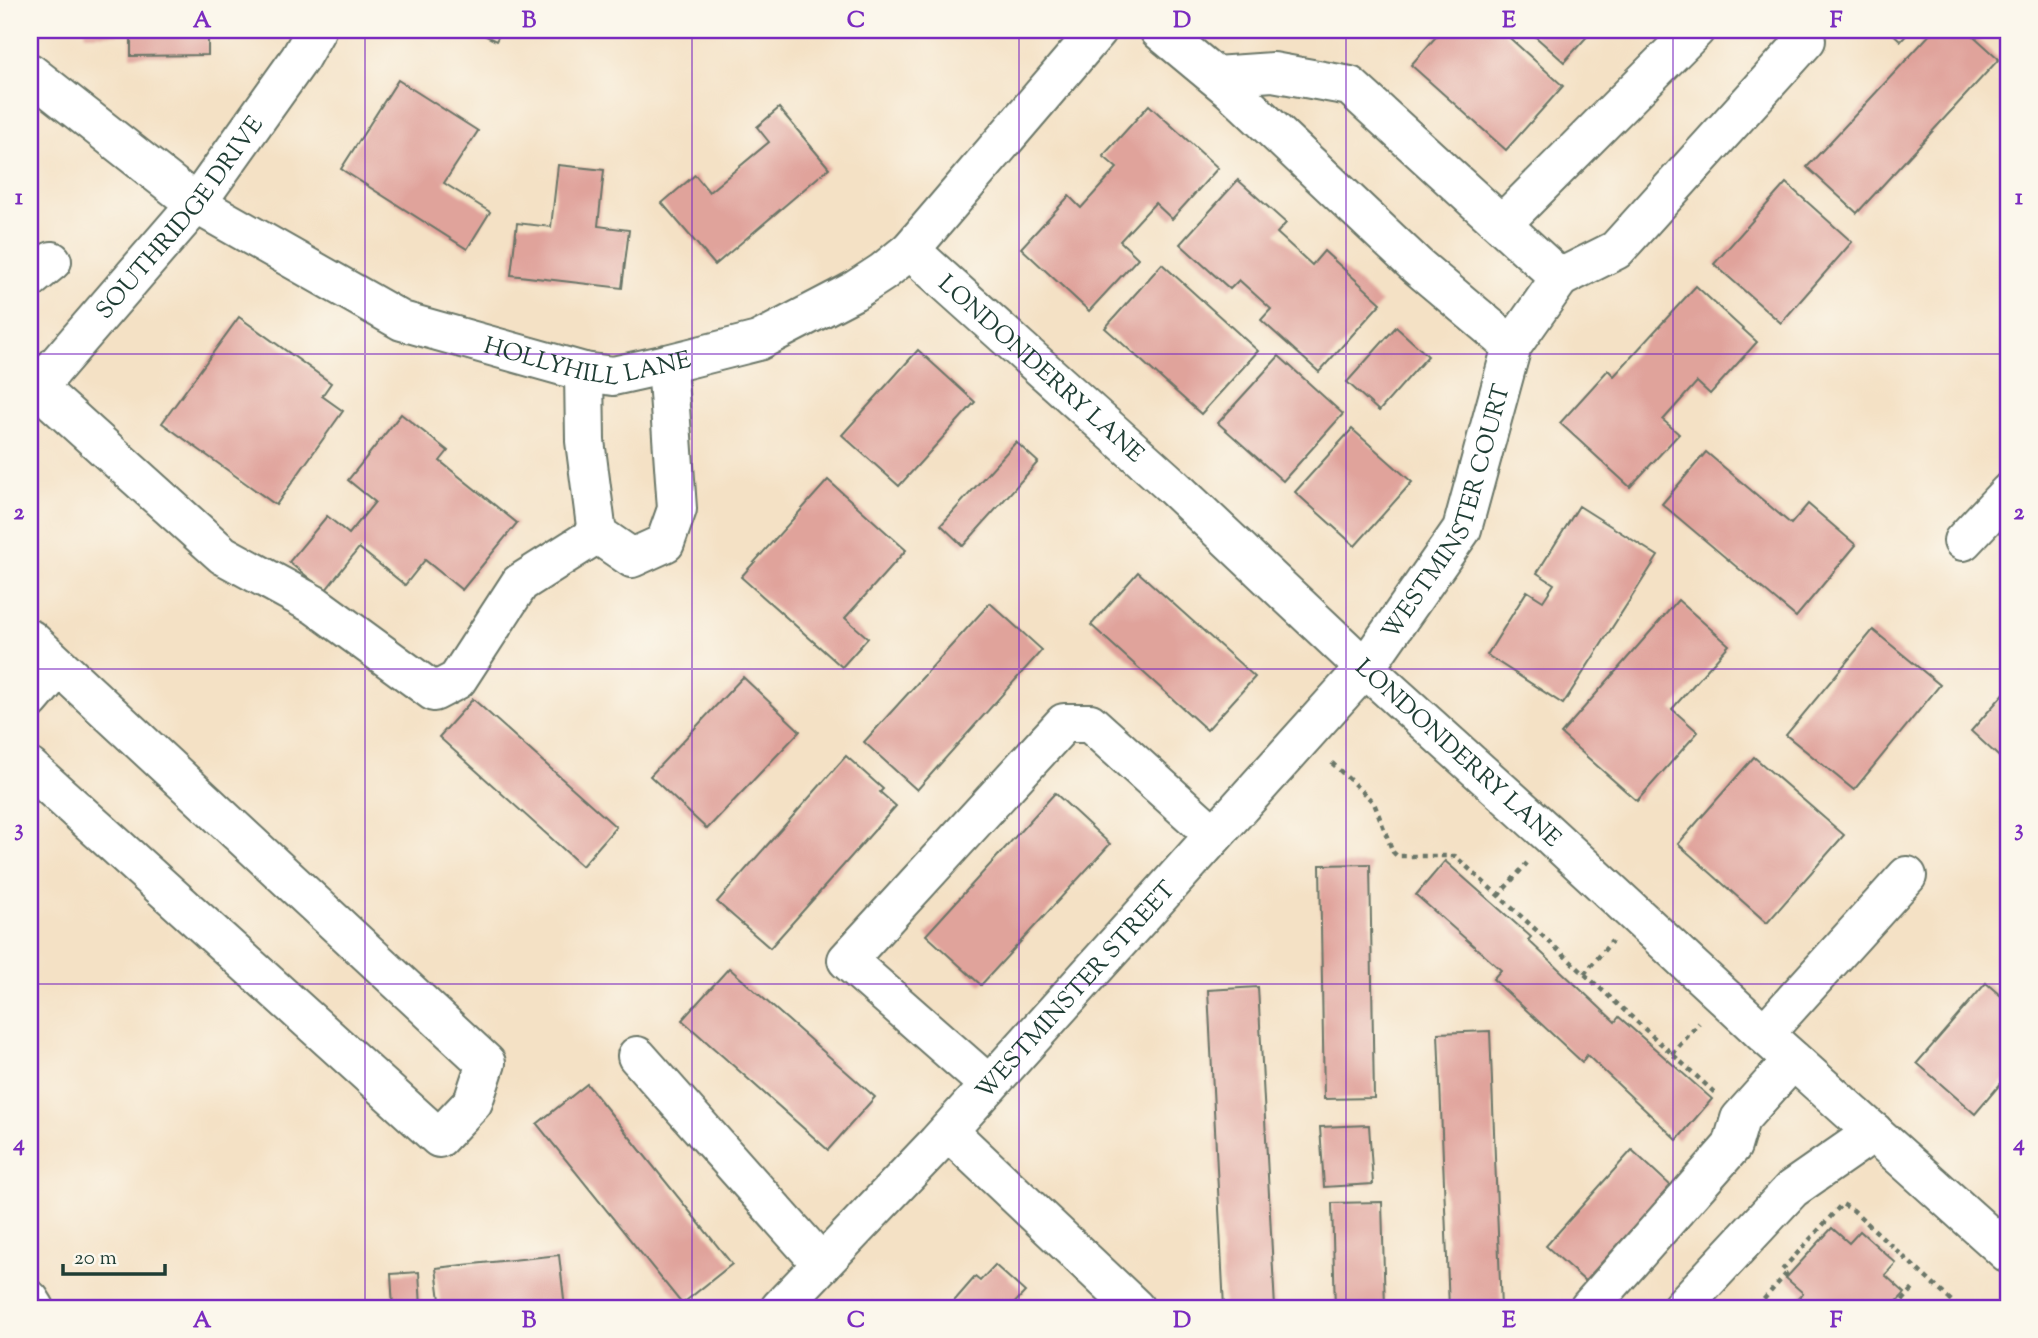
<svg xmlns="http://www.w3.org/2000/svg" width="2038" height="1338" viewBox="0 0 2038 1338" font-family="'Sorts Mill Goudy',serif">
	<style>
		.building { fill: #e0a39b }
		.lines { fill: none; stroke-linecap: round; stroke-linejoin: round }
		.minor-casing { stroke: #6a7667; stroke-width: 42 }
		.major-casing { stroke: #6a7667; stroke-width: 42 }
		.path { stroke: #6a7667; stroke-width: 4.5; stroke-dasharray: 5 5; stroke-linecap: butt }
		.minor { stroke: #fff; stroke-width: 38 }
		.major { stroke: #fff; stroke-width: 38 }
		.grid { fill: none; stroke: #7b2cbf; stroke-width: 2; stroke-opacity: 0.55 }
		.labels { text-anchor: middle; stroke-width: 7; stroke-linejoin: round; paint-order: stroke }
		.street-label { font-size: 24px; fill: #1f3d34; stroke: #fbf7ec }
		.neatline { fill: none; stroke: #7b2cbf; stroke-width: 2.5 }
		.grid-label { font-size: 23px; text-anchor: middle; font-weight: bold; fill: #7b2cbf }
	</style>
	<rect width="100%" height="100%" fill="#fbf7ec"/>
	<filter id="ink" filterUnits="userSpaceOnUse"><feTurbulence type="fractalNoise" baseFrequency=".0143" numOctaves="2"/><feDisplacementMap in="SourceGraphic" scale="14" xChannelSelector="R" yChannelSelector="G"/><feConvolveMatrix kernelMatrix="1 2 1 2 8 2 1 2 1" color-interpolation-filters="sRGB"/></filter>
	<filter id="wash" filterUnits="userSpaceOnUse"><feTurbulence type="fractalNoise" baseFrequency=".00686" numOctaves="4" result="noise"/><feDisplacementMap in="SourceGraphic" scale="28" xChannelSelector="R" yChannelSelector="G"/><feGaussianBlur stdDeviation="1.57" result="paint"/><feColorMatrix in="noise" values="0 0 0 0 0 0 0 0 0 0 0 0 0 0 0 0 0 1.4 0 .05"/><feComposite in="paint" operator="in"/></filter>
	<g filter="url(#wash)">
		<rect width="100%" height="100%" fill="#f4e1c5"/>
		<g id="blocks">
			<g class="building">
				<path d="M85 30H208V55L131 56V34L85 35Z"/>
				<path d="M474 30H502L496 41Z"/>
				<path d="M1442 30H1501L1563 86 1506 150 1411 65Z"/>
				<path d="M1528 30H1593L1564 62Z"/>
				<path d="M1889 30H1911L1901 41Z"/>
				<path d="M1934 30H1967L1999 59 1857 213 1807 167Z"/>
				<path d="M398 80 478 131 444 183 490 212 467 249 341 169Z"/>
				<path d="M1149 105 1218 168 1172 219 1155 203 1120 241 1138 258 1089 311 1021 248 1069 196 1081 208 1117 168 1103 156Z"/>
				<path d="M779 108 829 168 715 265 662 203 695 175 709 192 769 142 757 127Z"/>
				<path d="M558 165 604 170 598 226 629 230 622 288 511 275 517 223 551 227Z"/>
				<path d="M1238 180 1286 223 1277 233 1312 265 1324 251 1381 303 1319 372 1261 320 1271 309 1239 280 1230 289 1180 244Z"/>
				<path d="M1786 183 1852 242 1781 323 1714 264Z"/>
				<path d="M1162 264 1258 351 1201 414 1105 328Z"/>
				<path d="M1696 286 1757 342 1710 394 1697 382 1663 420 1679 434 1630 487 1560 423 1608 370 1614 376Z"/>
				<path d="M239 317 331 383 322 396 343 411 276 505 162 423Z"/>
				<path d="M1396 327 1428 356 1379 411 1347 382Z"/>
				<path d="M918 350 975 402 899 486 842 435Z"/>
				<path d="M1279 356 1343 414 1283 481 1218 423Z"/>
				<path d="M401 414 448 451 440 461 517 523 462 590 425 560 405 585 359 548 325 591 289 562 327 516 349 534 375 502 348 480Z"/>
				<path d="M1352 429 1412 482 1355 546 1295 492Z"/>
				<path d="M1016 442 1038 462 963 546 941 525Z"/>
				<path d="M1706 452 1791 524 1808 504 1856 545 1796 617 1662 504Z"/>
				<path d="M828 480 906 550 845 618 868 638 842 667 741 577Z"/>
				<path d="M1579 506 1658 556 1563 704 1487 655 1527 591 1543 601 1554 584 1537 573Z"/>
				<path d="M1138 572 1255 677 1207 730 1091 625Z"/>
				<path d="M1678 600 1729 645 1672 709 1698 732 1637 801 1561 734Z"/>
				<path d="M990 603 1042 650 917 790 864 742Z"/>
				<path d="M1873 630 1940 685 1854 790 1786 735Z"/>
				<path d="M743 677 800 731 707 829 650 776Z"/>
				<path d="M2008 689V765L1971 731Z"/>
				<path d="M473 699 616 827 582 866 439 737Z"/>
				<path d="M846 756 883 789 880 792 896 806 770 948 717 902Z"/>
				<path d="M1754 757 1844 835 1767 923 1678 844Z"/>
				<path d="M1055 793 1110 844 981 985 926 935Z"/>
				<path d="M1445 861 1531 937 1528 940 1615 1022 1619 1017 1712 1099 1677 1140 1587 1055 1582 1062 1493 979 1501 970 1416 895Z"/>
				<path d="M1370 864 1374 1098 1324 1099 1320 865Z"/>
				<path d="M729 968 875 1097 828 1150 682 1020Z"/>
				<path d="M1986 983 2008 1002V1075L1975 1114 1917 1063Z"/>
				<path d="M1258 987 1275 1308H1224L1208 990Z"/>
				<path d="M1490 1031 1501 1308H1449L1438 1033Z"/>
				<path d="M587 1084 732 1264 682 1304 537 1124Z"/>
				<path d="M1369 1125 1373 1184 1324 1187 1320 1127Z"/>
				<path d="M1632 1150 1671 1186 1585 1281 1546 1246Z"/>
				<path d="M1382 1202 1385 1308H1335L1332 1203Z"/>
				<path d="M1832 1228 1849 1243 1860 1231 1896 1263 1885 1275 1905 1293 1891 1308H1800L1794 1303 1803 1293 1786 1278Z"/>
				<path d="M559 1255 565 1308H441L436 1268Z"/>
				<path d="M995 1265 1025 1292 1010 1308H948L975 1277 980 1281Z"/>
				<path d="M419 1272 421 1308H393L391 1274Z"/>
			</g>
		</g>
	</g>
	<g filter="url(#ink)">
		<use href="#blocks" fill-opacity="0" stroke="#6a7667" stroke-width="2"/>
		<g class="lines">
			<g class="minor-casing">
				<g id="minor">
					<path d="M1159 30 1230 89 1417 266 1512 346"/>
					<path id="s1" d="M30 73 196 204 402 321 584 372 613 376 667 364 758 341 854 291 883 272 910 250 1098 30"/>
					<path d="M1502 224 1695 30"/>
					<path id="s2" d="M910 250 1169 483 1365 668 1550 835 1764 1034 2008 1253"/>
					<path d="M1560 278 1616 250 1806 40 1797 30"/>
					<path d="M30 279 52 261"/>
					<path d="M584 372 585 441 597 534 632 558 665 543 677 509 667 364"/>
					<path d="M37 387 223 555 315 605 434 692 457 680 520 583 597 534"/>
					<path id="s3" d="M30 396 196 204 300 58 316 30"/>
					<path d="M1963 541 2008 493"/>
					<path d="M30 639 486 1063 473 1102 439 1138 30 768"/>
					<path d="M30 700 59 666"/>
					<path d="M1764 1034 1907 876"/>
					<path d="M637 1056 822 1264"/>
					<path d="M989 1085 847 960 1064 723H1090L1214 835"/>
					<path d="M948 1131 1135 1308"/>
					<path id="s4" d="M780 1308 937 1143 1365 668 1462 529 1512 346 1560 278 1350 86 1273 72 1215 76"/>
					<path d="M1589 1308 1732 1146 1740 1119 1793 1060"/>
					<path d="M1681 1308 1792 1189 1874 1132"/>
				</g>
			</g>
			<g class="major-casing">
				<path id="major" d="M30 1300 35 1308"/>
			</g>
			<g class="path">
				<path d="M1332 763 1374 803 1393 852 1397 856H1455L1715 1093"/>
				<path d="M1498 896 1527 863"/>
				<path d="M1584 974 1612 941"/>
				<path d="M1672 1054 1699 1023"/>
				<path d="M1757 1307 1786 1274 1782 1270 1842 1204 1853 1210 1959 1308"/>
				<path d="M1896 1308 1913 1289"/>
			</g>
			<use href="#minor" class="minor"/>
			<use href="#major" class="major"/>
		</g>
	</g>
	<path class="grid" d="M365 30V1308M692 30V1308M1019 30V1308M1346 30V1308M1673 30V1308M30 354H2008M30 669H2008M30 984H2008"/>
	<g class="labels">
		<g class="street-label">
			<text dy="8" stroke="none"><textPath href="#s3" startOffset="233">SOUTHRIDGE DRIVE</textPath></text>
			<text dy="8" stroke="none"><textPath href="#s1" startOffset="640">HOLLYHILL LANE</textPath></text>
			<text dy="8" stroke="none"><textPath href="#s2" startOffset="177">LONDONDERRY LANE</textPath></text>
			<text dy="8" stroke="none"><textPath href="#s4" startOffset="1046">WESTMINSTER COURT</textPath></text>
			<text dy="8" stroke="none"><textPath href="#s2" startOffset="744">LONDONDERRY LANE</textPath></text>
			<text dy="8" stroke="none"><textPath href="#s4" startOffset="434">WESTMINSTER STREET</textPath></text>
		</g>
	</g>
	<rect width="2038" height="1338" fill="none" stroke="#fbf7ec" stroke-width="77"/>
	<path d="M63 1264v10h102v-10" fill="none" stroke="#1f3d34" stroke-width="3.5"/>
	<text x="74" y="1264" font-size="21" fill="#1f3d34" stroke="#fbf7ec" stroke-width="5" paint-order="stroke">20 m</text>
	<rect x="38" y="38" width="1962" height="1262" class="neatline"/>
	<g class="grid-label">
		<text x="202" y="27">A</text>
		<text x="529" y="27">B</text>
		<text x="856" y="27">C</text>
		<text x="1182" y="27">D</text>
		<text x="1509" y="27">E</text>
		<text x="1836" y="27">F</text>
		<text x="19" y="204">1</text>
		<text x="2019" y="204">1</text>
		<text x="19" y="519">2</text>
		<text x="2019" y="519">2</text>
		<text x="19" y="835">3</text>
		<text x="2019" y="835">3</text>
		<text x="19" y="1150">4</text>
		<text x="2019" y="1150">4</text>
		<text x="202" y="1327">A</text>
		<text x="529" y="1327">B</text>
		<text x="856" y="1327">C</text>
		<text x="1182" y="1327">D</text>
		<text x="1509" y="1327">E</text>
		<text x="1836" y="1327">F</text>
	</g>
</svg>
